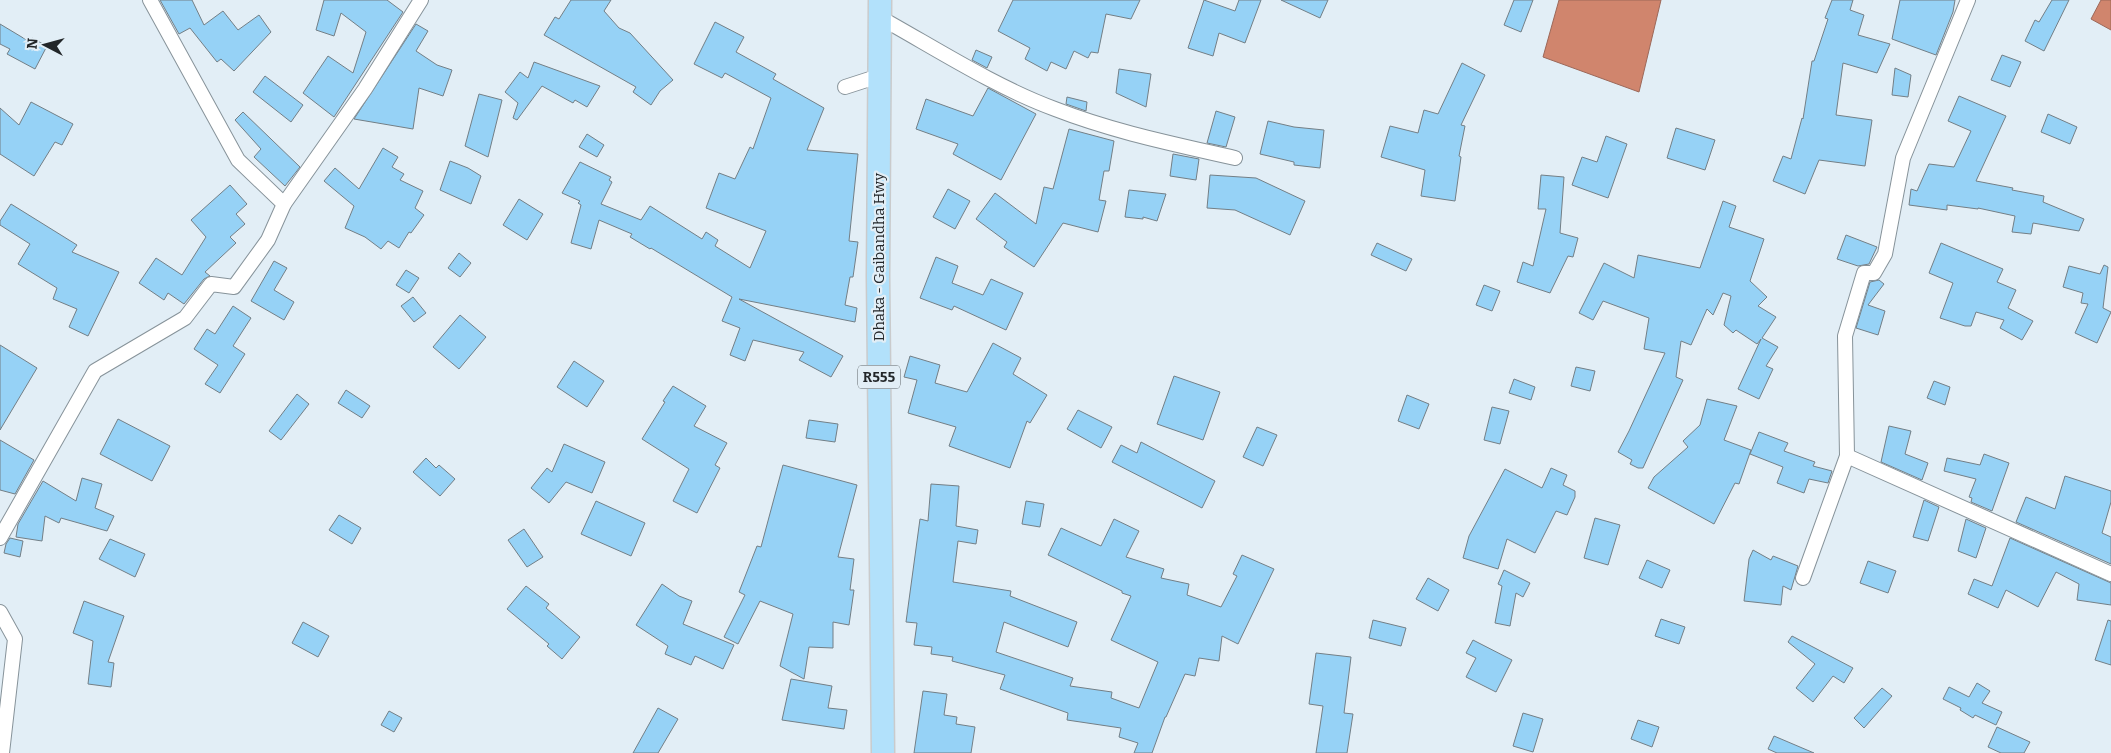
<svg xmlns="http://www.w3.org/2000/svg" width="2111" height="753" viewBox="0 0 2111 753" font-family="Bitter,serif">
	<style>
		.water { fill: #d0856d; stroke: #9c6859 }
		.building { fill: #96d2f6; stroke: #737f86 }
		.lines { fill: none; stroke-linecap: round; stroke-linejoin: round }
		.street-casing { stroke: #87939a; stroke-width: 16 }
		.primary-casing { stroke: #cacbcc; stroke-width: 25 }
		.street { stroke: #fff; stroke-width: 14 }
		.primary { stroke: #b2e1fb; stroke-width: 22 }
		.labels { text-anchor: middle; stroke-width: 4.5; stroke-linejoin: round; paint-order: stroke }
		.shield { fill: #e2eef6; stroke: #5c6266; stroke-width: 1 }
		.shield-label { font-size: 14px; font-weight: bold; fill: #222629 }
		.street-label { font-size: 15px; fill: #222629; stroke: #e2eef6 }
	</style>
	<rect width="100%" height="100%" fill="#e2eef6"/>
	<g class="water">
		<path d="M1559 0H1661L1639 92 1543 57Z"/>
		<path d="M2101 0H2111V30L2091 19Z"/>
	</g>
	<g class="building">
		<path d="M160 0H192L204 25 223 11 238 30 259 15 271 32 234 71 221 59 217 62 190 28 179 34Z"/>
		<path d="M324 0H387L403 12 334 117 303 93 328 56 353 73 366 32 341 13 334 36 316 30Z"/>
		<path d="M571 0H611L604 11 619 28 630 33 673 80 660 91 651 105 633 92 636 87 544 35 555 17 559 19Z"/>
		<path d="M1013 0H1140L1131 19 1106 14 1098 53 1091 52 1088 58 1074 51 1066 69 1051 62 1047 71 1025 59 1030 48 998 31Z"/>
		<path d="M1204 0 1235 11 1239 0H1261L1245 43 1219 33 1213 56 1188 48Z"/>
		<path d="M1281 0H1328L1320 18Z"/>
		<path d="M1514 0H1533L1521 32 1504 25Z"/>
		<path d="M1832 0H1853L1850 10 1864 15 1858 35 1890 44 1877 73 1843 63 1836 115 1872 120 1865 166 1819 160 1805 194 1773 181 1783 156 1791 159 1802 118 1803 119 1812 61H1814L1828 19 1825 18Z"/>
		<path d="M1900 0H1955L1953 12 1936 55 1892 39Z"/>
		<path d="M2052 0H2069L2044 51 2025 41 2035 20 2039 22Z"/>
		<path d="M715 22 744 37 736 52 776 74 773 79 824 108 807 150 858 154 849 241 858 242 853 277H850L845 305 857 308 855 322 739 299 843 356 831 377 799 360 804 352 753 340 745 361 730 355 740 328 722 321 732 297 651 248 650 249 630 237 632 234 599 220 591 249 571 243 581 205 578 203 580 201 562 193 580 162 611 177 609 180 612 182 601 204 641 220 650 206 702 239 706 232 718 240 715 246 750 268 766 231 706 208 719 173 735 179 750 147 753 149 771 98 725 73 722 78 694 64Z"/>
		<path d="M0 24 30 42 32 38 47 46 35 69 7 54 10 49 0 44Z"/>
		<path d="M416 24 428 31 416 51 437 65 452 70 443 96 419 88 413 129 354 119Z"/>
		<path d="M976 50 992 57 987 68 972 60Z"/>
		<path d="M2002 55 2021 62 2010 87 1991 80Z"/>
		<path d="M534 62 600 86 587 107 575 100 573 103 542 86 517 120 513 118 518 103 505 92 520 72 528 78Z"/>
		<path d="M1462 63 1485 75 1461 125 1465 126 1459 156 1461 157 1455 201 1421 196 1425 170 1381 157 1390 126 1418 133 1424 110 1438 114Z"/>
		<path d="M1895 68 1911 75 1908 97 1892 95Z"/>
		<path d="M1119 69 1151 74 1146 107 1116 93Z"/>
		<path d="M265 76 303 105 291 122 253 92Z"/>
		<path d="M988 88 1036 114 1001 180 953 154 958 144 916 129 926 99 973 116Z"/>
		<path d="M479 94 502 100 488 157 465 146Z"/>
		<path d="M1959 96 2006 116 1976 181 2013 188 2012 190 2044 196 2043 202 2084 219 2079 231 2033 223 2031 234 2012 232 2015 216 1978 208V209L1947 205V210L1909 205 1911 189 1917 191 1929 164 1954 167 1971 131 1948 121Z"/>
		<path d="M1067 97 1087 102 1086 111 1066 104Z"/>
		<path d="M31 102 73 124 62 145 55 142 34 176 0 154V108L19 125Z"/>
		<path d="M1216 111 1235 117 1226 147 1207 143Z"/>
		<path d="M243 112 300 167 285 186 254 157 261 149 235 120Z"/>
		<path d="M2048 114 2077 127 2070 144 2041 132Z"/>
		<path d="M1268 121 1294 127 1324 130 1320 168 1294 165V162L1260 154Z"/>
		<path d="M1676 128 1715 140 1705 170 1667 158Z"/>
		<path d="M1069 129 1114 141 1109 171H1104L1099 200 1106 201 1098 232 1063 223 1034 267 1004 247 1007 242 976 219 995 193 1036 224 1044 187 1053 189Z"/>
		<path d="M587 134 604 145 597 157 579 147Z"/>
		<path d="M1606 136 1627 144 1608 198 1572 185 1582 157 1597 162Z"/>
		<path d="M383 148 398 157 392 167 404 174 400 180 423 191 415 208 424 215 411 233 409 232 399 248 388 241 381 249 365 237 345 228 354 206 324 181 335 168 359 189Z"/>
		<path d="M1173 154 1199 159 1196 180 1170 176Z"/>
		<path d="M450 161 468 168 481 176 471 204 440 190Z"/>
		<path d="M1210 175 1256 178 1305 201 1290 235 1235 210 1207 208Z"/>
		<path d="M1541 175 1564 177 1560 233 1578 238 1573 257 1568 256 1550 293 1517 282 1523 262 1533 266 1546 209H1538Z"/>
		<path d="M230 185 247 204 236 214 245 224 230 237 236 243 205 272 210 276 204 279 184 304 168 293 164 300 139 283 156 258 182 275 206 237 191 220Z"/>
		<path d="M948 189 970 201 955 229 933 217Z"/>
		<path d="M1129 190 1166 194 1157 221 1143 217V219L1125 217Z"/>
		<path d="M519 199 543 214 527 240 503 225Z"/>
		<path d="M1723 201 1736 206 1729 227 1764 239 1750 281 1767 297 1758 306 1776 317 1762 338 1778 347 1766 366 1773 369 1759 399 1738 389 1761 339 1757 344 1736 330 1733 333 1724 325 1731 296 1723 293 1713 315 1707 309 1691 345 1681 341 1676 377 1683 380 1643 468H1638L1630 464 1632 460 1618 452 1629 431 1665 353 1644 349 1649 318 1603 301 1593 320 1579 313 1604 263 1634 278 1638 255 1700 268Z"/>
		<path d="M11 204 77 245 72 252 119 272 88 336 69 327 77 309 53 299 57 288 18 264 30 244 0 225V221Z"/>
		<path d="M1846 235 1877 247 1869 264 1858 266 1837 259Z"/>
		<path d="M1377 243 1412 259 1406 271 1371 255Z"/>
		<path d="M1941 243 2003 269 1997 282 2016 290 2008 308 2033 321 2022 340 2000 328 2004 320 1976 312 1971 326H1965L1940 318 1953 283 1929 273Z"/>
		<path d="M459 253 471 263 460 277 448 268Z"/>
		<path d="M936 257 958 266 952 283 983 295 991 279 1023 293 1006 330 954 306 952 310 920 298Z"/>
		<path d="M274 261 287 268 274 290 294 302 284 320 251 301Z"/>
		<path d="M2104 265 2108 267 2103 308 2111 312 2097 343 2075 333 2088 304 2081 303 2083 293 2063 287 2069 266 2100 274Z"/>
		<path d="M406 270 419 278 409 293 396 285Z"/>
		<path d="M1879 280 1884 284 1868 305 1885 311 1878 335 1856 328 1870 282Z"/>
		<path d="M1484 285 1500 291 1492 311 1476 305Z"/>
		<path d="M413 297 426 313 414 322 401 306Z"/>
		<path d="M233 306 251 318 233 346 245 354 220 393 205 384 218 365 194 349 207 329 215 334Z"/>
		<path d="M460 315 486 337 459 369 433 347Z"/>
		<path d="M993 343 1021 358 1013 374 1047 395 1030 423 1027 421 1010 468 949 446 956 427 908 413 917 380 904 377 910 356 940 365 935 383 967 392Z"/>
		<path d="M0 345 37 368 0 430Z"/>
		<path d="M574 361 604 381 587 407 557 387Z"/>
		<path d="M1576 367 1595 371 1590 391 1571 386Z"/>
		<path d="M1174 376 1220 392 1203 440 1157 424Z"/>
		<path d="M1514 379 1535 387 1531 400 1509 393Z"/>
		<path d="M1934 381 1950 387 1945 405 1927 398Z"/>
		<path d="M673 386 706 406 694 426 727 443 715 465 720 468 697 513 673 501 689 469 642 439 665 402 663 401Z"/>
		<path d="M346 390 370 406 362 418 338 403Z"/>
		<path d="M297 394 309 404 281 440 269 431Z"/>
		<path d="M1407 395 1429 404 1419 429 1398 421Z"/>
		<path d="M1707 399 1737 406 1724 440 1751 450 1739 484 1735 483 1714 524 1648 488 1654 477 1688 447 1683 441 1700 425Z"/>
		<path d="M1492 407 1509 411 1500 444 1484 440Z"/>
		<path d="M1078 410 1112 427 1101 448 1067 429Z"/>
		<path d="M118 419 170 446 152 481 100 454Z"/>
		<path d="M809 420 838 424 835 442 806 438Z"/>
		<path d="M1889 426 1911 431 1905 454 1928 463 1922 480 1881 462Z"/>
		<path d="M1257 427 1277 435 1263 466 1243 457Z"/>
		<path d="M1759 432 1788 443 1784 451 1815 462 1813 466 1832 471 1828 483 1809 479 1804 493 1777 483 1783 467 1750 454Z"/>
		<path d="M0 440 34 460 15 494 0 490Z"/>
		<path d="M1141 442 1215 481 1202 508 1112 462 1121 445 1137 453Z"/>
		<path d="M564 444 605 462 592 493 566 482 549 503 531 488 547 468 552 472Z"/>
		<path d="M1984 454 2009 463 1992 511 1971 502 1972 498 1969 497 1976 479 1944 471 1947 458 1980 465Z"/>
		<path d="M426 458 436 468 439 465 455 479 440 496 413 472Z"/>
		<path d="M783 465 857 485 838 557 854 559 850 590H854L849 625 833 622V648L809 647 804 679 780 666 793 614 760 601 738 644 724 637 745 595 739 592 757 546 761 547Z"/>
		<path d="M1551 468 1567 475 1563 485 1575 491V497L1567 515 1556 511 1535 553 1507 539 1498 569 1463 558 1469 536 1505 469 1542 488Z"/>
		<path d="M2065 476 2111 491V502L2102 533 2111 537V564L2016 522 2026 497 2055 509Z"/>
		<path d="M82 478 102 484 95 508 114 516 107 531 61 518 59 523 45 516 42 541 16 537 18 524 43 481 76 501Z"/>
		<path d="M931 484 959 486 956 526 978 530 976 544 958 541 953 582 1011 591 1010 596 1077 622 1068 647 1004 622 996 652 1073 678 1070 686 1112 692 1111 698 1139 708 1158 662 1111 640 1131 596 1122 593V591L1048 555 1061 528 1101 546 1114 519 1139 531 1126 557 1164 569 1161 578 1189 584 1187 595 1221 607 1237 576 1233 574 1242 555 1274 569 1238 644 1222 636 1219 661 1199 658 1195 676 1185 674 1166 717H1165L1152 753H1134L1138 743 1119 737 1121 728 1067 720 1068 713 1000 689 1005 675 952 661 953 657 931 654 932 647 914 645 917 623 906 622 920 519 928 521Z"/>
		<path d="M1924 500 1939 507 1928 541 1913 537Z"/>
		<path d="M596 501 645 523 631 556 581 534Z"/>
		<path d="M1026 501 1044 504 1040 527 1022 524Z"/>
		<path d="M339 515 361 528 352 544 329 530Z"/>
		<path d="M1595 518 1620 525 1608 565 1584 558Z"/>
		<path d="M1966 519 1986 528 1976 558 1958 551Z"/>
		<path d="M524 529 543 557 527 567 508 540Z"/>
		<path d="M10 538 23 541 20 557 4 553 6 544Z"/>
		<path d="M2010 538 2111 583V605L2077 600 2079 584 2056 572 2038 607 2006 590 1998 608 1968 594 1974 579 1992 586Z"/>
		<path d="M110 539 145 554 135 577 99 559Z"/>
		<path d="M1753 550 1771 560 1773 556 1798 566 1791 590 1783 586 1781 605 1744 601 1749 559Z"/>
		<path d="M1647 560 1670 570 1662 588 1639 578Z"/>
		<path d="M1868 561 1896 571 1888 593 1860 583Z"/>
		<path d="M1504 570 1530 583 1523 597 1516 593 1510 626 1495 623 1502 586 1498 584Z"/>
		<path d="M1428 578 1449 590 1438 611 1416 599Z"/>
		<path d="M662 584 679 596 692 601 683 624 734 645 723 669 695 656 691 665 665 654 668 646 636 625Z"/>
		<path d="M526 586 549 604 546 608 580 637 562 659 547 646 549 644 507 609Z"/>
		<path d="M84 601 124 616 108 662 114 663 111 687 88 684 93 641 73 633Z"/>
		<path d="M1661 619 1685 627 1679 644 1655 636Z"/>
		<path d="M1373 620 1406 628 1401 646 1369 638Z"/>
		<path d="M2108 620 2111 621V665L2095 660Z"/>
		<path d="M303 622 329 636 318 657 292 643Z"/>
		<path d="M1792 636 1853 668 1844 683 1833 676 1813 702 1796 688 1815 664 1788 642Z"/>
		<path d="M1473 640 1512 660 1496 692 1466 677 1476 658 1466 653Z"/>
		<path d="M1316 653 1351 657 1344 713 1353 714 1347 753H1316L1323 706 1309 704Z"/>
		<path d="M791 679 832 686 828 708 847 710 844 729 782 720Z"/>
		<path d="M1977 683 1990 691 1982 703 2002 712 1996 725 1975 715 1973 718 1960 710 1961 708 1943 699 1949 687 1969 697Z"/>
		<path d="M1882 688 1892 696 1864 728 1854 718Z"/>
		<path d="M923 691 947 694 944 715 957 717 956 724 975 727 971 753H914Z"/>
		<path d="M658 708 678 719 658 753H633Z"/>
		<path d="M389 711 402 718 394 732 381 725Z"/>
		<path d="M1523 713 1543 719 1533 752 1513 746Z"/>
		<path d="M1638 720 1659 727 1652 747 1631 739Z"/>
		<path d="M1997 727 2030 742 2024 753H2001L1988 747Z"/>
		<path d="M1774 736 1814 753H1777L1768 749Z"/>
	</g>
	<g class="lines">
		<g class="street-casing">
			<g id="street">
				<path d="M150 0 238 160 284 204"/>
				<path d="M879 17C935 48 995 87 1055 109 1114 132 1174 144 1235 158"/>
				<path d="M845 87 879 76"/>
				<path d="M1847 456 2111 574"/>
				<path d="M0 538 95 371 185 318 211 284 234 287 268 240 284 204 365 89 421 0"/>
				<path d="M1803 578 1847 456 1845 336 1864 273H1874L1885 254 1903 158 1968 0"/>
				<path d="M0 612 15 639 2 753"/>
			</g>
		</g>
		<g class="primary-casing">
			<path id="primary" d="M880 0 878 276 883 753"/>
		</g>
		<use href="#street" class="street"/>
		<use href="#primary" class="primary"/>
	</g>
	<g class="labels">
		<rect class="shield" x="858" y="365.5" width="42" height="23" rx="4"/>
		<g class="shield-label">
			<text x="879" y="382">R555</text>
		</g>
		<g class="street-label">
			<text transform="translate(879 257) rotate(-90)" y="5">Dhaka - Gaibandha Hwy</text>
		</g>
	</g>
	<g transform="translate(45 45) rotate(276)" stroke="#e2eef6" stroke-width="4" paint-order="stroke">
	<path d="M0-4L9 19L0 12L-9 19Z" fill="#222629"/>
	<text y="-8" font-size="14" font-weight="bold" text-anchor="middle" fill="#222629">N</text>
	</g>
</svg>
